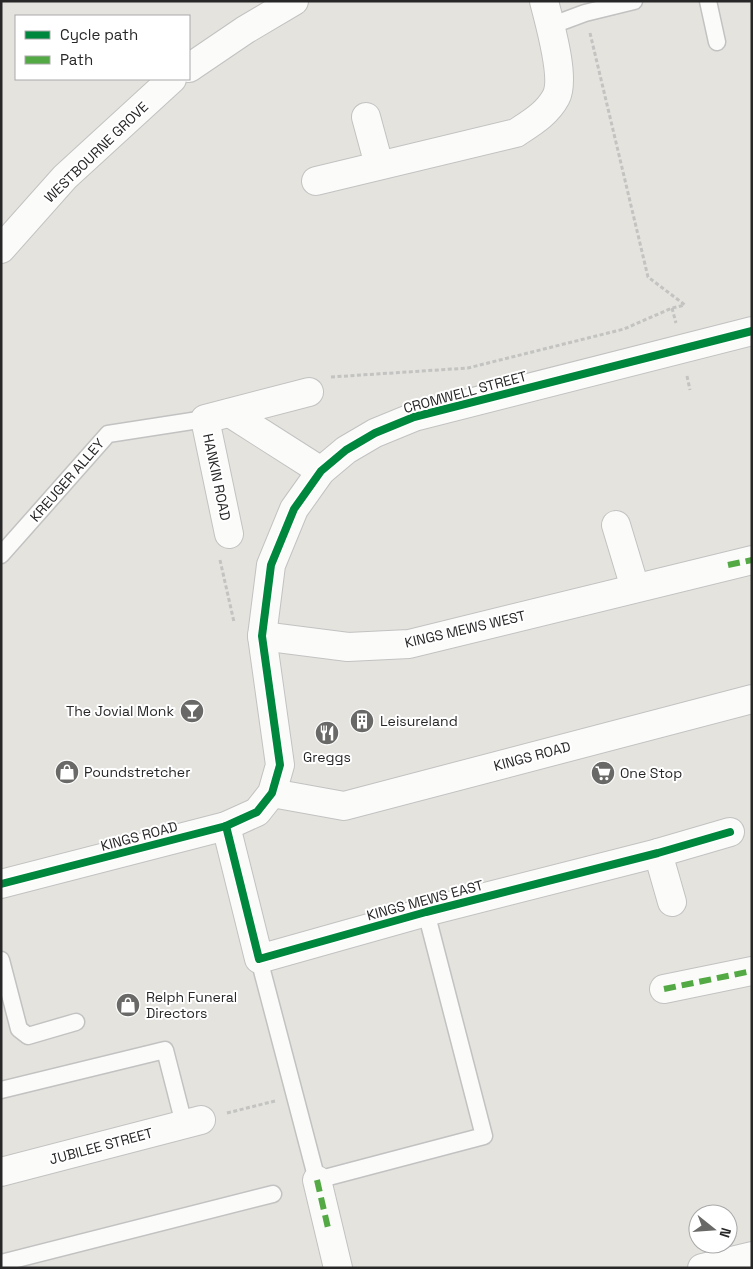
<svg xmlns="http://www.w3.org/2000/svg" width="753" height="1269" viewBox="0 0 753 1269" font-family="'Space Grotesk',sans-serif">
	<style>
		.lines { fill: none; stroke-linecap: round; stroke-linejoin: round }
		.lane-casing { stroke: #c2c2c2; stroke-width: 19 }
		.street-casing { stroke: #c2c2c2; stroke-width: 30 }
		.secondary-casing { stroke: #c2c2c2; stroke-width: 30 }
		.path { stroke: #c3c3c2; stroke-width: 3; stroke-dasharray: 4 2.5; stroke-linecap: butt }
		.lane { stroke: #fbfbfa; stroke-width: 16 }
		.street { stroke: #fbfbfa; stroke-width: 28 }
		.secondary { stroke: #fbfbfa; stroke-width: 28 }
		.quiet { stroke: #53aa44; stroke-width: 6; stroke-dasharray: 12 6; stroke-linecap: butt }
		.cycleway-casing { stroke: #fff; stroke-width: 11 }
		.cycleway { stroke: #00873e; stroke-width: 8 }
		.labels { text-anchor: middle; stroke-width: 4; stroke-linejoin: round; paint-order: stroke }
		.street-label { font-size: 14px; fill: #272727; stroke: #fff }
		.poi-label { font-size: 14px; fill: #272727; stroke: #fff; text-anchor: start }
	</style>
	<rect width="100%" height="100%" fill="#e4e3de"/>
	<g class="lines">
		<g class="lane-casing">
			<g id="lane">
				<path d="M708 1 717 42"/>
				<path d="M550 26 585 13 634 1"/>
				<path d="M1 555 108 434 205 419"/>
				<path d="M259 959 317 1180 484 1136 426 912"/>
				<path d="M1 960 19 1029 28 1036 76 1022"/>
				<path d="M1 1090 165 1050 184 1124"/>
				<path d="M1 1263 273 1194"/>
			</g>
		</g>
		<g class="street-casing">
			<g id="street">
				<path d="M366 117 379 165"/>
				<path d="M316 181 516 133C531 123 547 114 556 97 566 78 549 22 544 1"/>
				<path d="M230 413 321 471"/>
				<path d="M616 525 635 588"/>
				<path d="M229 534 205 419 309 392"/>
				<path d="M262 636 348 647 409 644 752 560"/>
				<path d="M272 793 344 806 752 699"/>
				<path d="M226 826 259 959 426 912 658 853 730 832"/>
				<path d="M658 853 672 902"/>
				<path d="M664 989 752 971"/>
				<path d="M1 1172 201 1120"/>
				<path d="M317 1180 338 1268"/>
				<path d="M702 1268 752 1256"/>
			</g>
		</g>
		<g class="secondary-casing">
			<g id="secondary">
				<path d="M189 68 245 30 294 1"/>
				<path d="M1 249 65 177 172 79"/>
				<path d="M1 884 226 826 257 812 272 793 280 765 262 636 271 565 294 509 321 471 346 450 375 433 414 417 752 331"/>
			</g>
		</g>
		<g class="path">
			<path d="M590 33 648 277 685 305"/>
			<path d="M672 308 676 323"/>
			<path d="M687 376 690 390"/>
			<path d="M331 377 468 368 624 329 672 308 685 305"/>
			<path d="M220 560 234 622"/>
			<path d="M227 1113 275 1101"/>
		</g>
		<use href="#lane" class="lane"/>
		<use href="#street" class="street"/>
		<use href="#secondary" class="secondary"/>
		<g class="quiet">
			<path d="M728 565 752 560"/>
			<path d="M664 989 752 971"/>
			<path d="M317 1180 328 1228"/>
		</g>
		<g class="cycleway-casing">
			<g id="cycleway">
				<path d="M226 826 259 959 426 912 658 853 730 832"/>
				<path d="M1 884 226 826 257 812 272 793 280 765 262 636 271 565 294 509 321 471 346 450 375 433 414 417 752 331"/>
			</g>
		</g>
		<use href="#cycleway" class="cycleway"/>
	</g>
	<defs>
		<g id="bar-disc" transform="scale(1.25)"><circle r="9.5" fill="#696967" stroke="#fff"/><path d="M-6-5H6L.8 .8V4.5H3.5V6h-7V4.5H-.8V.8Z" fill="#fff"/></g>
		<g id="building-disc" transform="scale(1.25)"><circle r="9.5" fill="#696967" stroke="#fff"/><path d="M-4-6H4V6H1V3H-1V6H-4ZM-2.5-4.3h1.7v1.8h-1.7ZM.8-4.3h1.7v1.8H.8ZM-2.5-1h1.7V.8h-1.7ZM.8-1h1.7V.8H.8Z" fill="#fff"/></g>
		<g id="restaurant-disc" transform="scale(1.25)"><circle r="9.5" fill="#696967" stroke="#fff"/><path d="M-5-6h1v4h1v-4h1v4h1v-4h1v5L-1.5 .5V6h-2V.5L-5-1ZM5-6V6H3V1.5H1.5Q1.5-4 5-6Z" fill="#fff"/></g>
		<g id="shop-disc" transform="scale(1.25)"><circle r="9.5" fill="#696967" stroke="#fff"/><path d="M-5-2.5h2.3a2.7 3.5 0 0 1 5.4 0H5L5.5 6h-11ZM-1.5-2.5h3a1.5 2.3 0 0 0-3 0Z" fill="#fff"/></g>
		<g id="supermarket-disc" transform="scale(1.25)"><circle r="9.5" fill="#696967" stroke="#fff"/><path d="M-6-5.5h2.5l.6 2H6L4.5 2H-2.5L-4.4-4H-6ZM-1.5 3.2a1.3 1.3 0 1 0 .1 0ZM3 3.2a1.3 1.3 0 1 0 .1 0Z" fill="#fff"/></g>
	</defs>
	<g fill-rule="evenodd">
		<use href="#bar-disc" x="192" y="711"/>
		<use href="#building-disc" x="362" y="721"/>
		<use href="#restaurant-disc" x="327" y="733"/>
		<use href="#shop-disc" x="67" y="772"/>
		<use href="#supermarket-disc" x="603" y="773"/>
		<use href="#shop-disc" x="128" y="1005"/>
	</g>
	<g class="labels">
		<g class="street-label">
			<text transform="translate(96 152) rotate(-44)" y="5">WESTBOURNE GROVE</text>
			<text transform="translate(465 392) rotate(-15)" y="5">CROMWELL STREET</text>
			<text transform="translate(217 477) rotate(78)" y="5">HANKIN ROAD</text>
			<text transform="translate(67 480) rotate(-49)" y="5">KREUGER ALLEY</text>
			<text transform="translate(465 629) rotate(-13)" y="5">KINGS MEWS WEST</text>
			<text transform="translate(532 756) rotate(-15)" y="5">KINGS ROAD</text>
			<text transform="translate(139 836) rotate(-15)" y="5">KINGS ROAD</text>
			<text transform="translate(425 900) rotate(-15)" y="5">KINGS MEWS EAST</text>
			<text transform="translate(101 1146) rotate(-15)" y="5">JUBILEE STREET</text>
		</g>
		<g class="poi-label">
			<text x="174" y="716" text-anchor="end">The Jovial Monk</text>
			<text x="380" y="726">Leisureland</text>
			<text x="327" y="762" text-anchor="middle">Greggs</text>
			<text x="84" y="777">Poundstretcher</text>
			<text x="620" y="778">One Stop</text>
			<text x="146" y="1002">Relph Funeral<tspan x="146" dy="16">Directors</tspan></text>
		</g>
	</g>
	<rect width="753" height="1269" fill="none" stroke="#272727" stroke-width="5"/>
	<rect x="15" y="15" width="175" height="65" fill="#ffffff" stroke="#a9a9a9"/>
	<rect x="25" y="31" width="25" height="8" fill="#00873e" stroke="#a9a9a9"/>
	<text x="60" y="40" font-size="15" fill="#272727">Cycle path</text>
	<rect x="25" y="56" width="25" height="8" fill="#53aa44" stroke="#a9a9a9"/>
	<text x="60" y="65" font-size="15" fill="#272727">Path</text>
	<g transform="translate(713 1229) rotate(107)"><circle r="24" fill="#ffffff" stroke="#a9a9a9"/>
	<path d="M0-4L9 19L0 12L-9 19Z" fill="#696967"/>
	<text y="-8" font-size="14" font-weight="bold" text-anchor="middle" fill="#272727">N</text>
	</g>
</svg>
